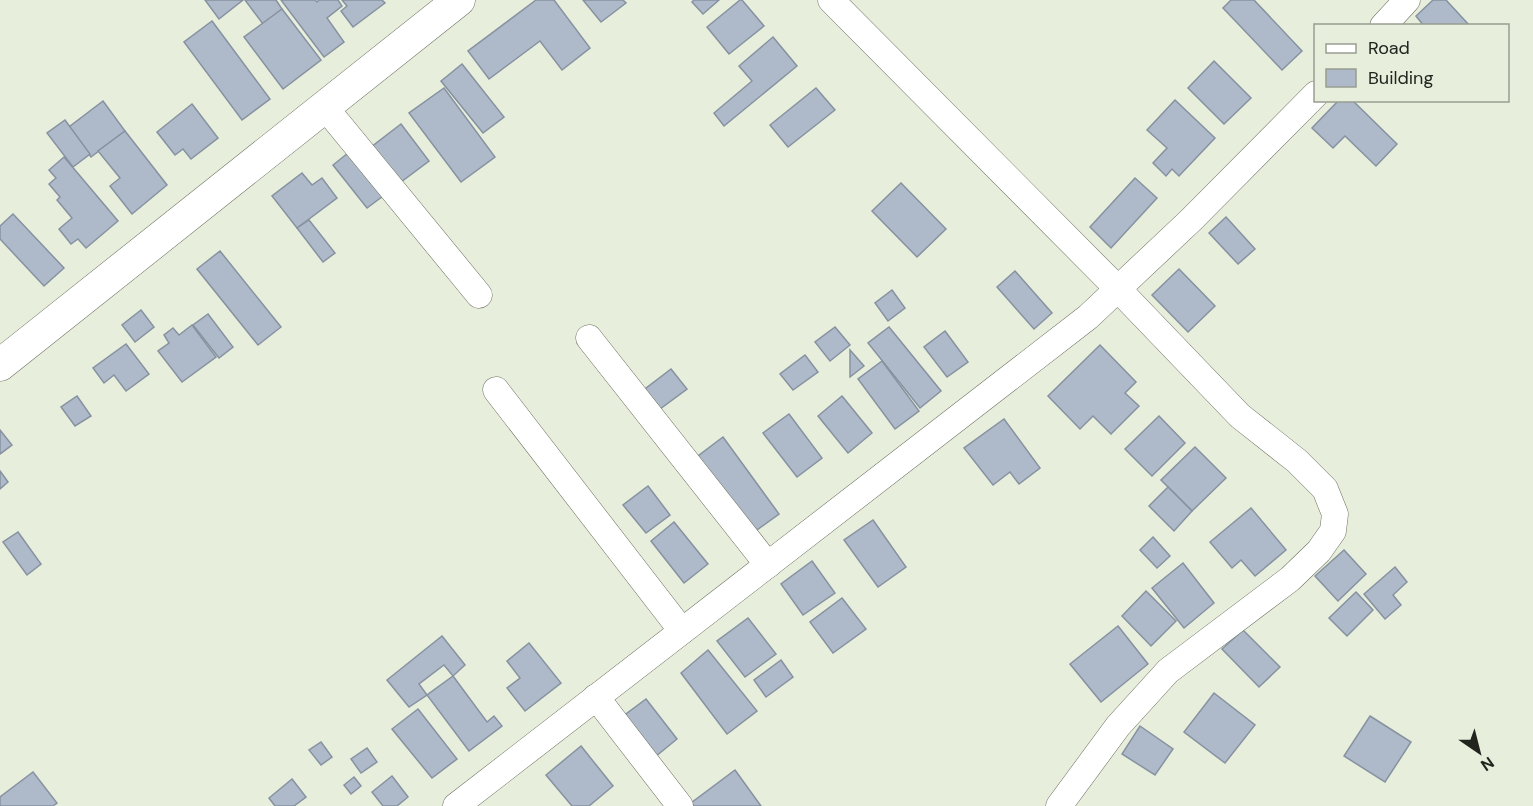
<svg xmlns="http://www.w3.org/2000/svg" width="1533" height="806" viewBox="0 0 1533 806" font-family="'DM Sans',sans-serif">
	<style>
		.building { fill: #aebac9; stroke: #8792a1; stroke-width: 1.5 }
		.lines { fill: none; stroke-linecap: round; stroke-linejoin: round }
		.minor-casing { stroke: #6c7261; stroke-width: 27 }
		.major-casing { stroke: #6c7261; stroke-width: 33 }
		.minor { stroke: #fff; stroke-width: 26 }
		.major { stroke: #fff; stroke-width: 32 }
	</style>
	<rect width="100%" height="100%" fill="#e7eedc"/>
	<g class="building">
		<path d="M205 0H243L219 19Z"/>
		<path d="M245 0H276L282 9 263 24Z"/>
		<path d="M281 0H315L317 2 319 0H338L342 6 327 18 344 42 324 57Z"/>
		<path d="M342 0H382L385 3 353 27 341 11 347 6Z"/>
		<path d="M536 0H554L590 48 562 70 540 41 489 79 468 51Z"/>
		<path d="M583 0H623L626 3 601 22Z"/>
		<path d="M694 0H719L703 14 692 2Z"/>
		<path d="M740 0H742L764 26 729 54 707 27Z"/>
		<path d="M1231 0H1254L1302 51 1282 70 1223 8Z"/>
		<path d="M1433 0H1446L1470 26H1424L1416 16Z"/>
		<path d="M282 9 321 60 283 89 244 37Z"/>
		<path d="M212 21 270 99 242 120 184 42Z"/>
		<path d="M773 37 797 66 724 126 714 113 752 81 739 66Z"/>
		<path d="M1214 61 1251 98 1224 124 1188 88Z"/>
		<path d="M462 64 504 117 483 133 441 81Z"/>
		<path d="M444 88 495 157 461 182 409 113Z"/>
		<path d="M816 88 835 110 788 147 770 125Z"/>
		<path d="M1175 100 1215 138 1179 176 1172 169 1166 176 1153 163 1167 148 1147 130Z"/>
		<path d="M1339 100H1352L1397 144 1376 166 1345 136 1333 148 1312 128Z"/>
		<path d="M103 101 125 131 91 157 69 127Z"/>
		<path d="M192 104 218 138 191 159 183 149 175 155 157 132Z"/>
		<path d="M65 120 90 154 73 167 47 133Z"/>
		<path d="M401 124 429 161 389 191 362 154Z"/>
		<path d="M125 131 167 185 132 214 110 186 120 178 98 151Z"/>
		<path d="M353 149 387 193 367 208 333 165Z"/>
		<path d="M64 157 118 221 86 248 78 239 71 244 59 229 72 218 57 200 60 197 49 184 56 178 49 170Z"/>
		<path d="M302 173 312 185 322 178 337 198 297 228 272 196Z"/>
		<path d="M1135 178 1157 198 1111 248 1090 227Z"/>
		<path d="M901 183 946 229 917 257 872 211Z"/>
		<path d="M13 214 64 268 44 286 0 239V226Z"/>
		<path d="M1226 217 1255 249 1238 264 1209 233Z"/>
		<path d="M309 220 335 253 323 262 297 228Z"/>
		<path d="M220 251 281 327 258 345 197 269Z"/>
		<path d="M1179 269 1215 306 1188 332 1152 295Z"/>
		<path d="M1015 271 1052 313 1034 329 997 287Z"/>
		<path d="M892 290 905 308 888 321 875 303Z"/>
		<path d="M141 310 154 327 135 342 122 325Z"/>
		<path d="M208 314 233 347 219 358 193 325Z"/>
		<path d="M192 325 216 357 182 382 158 351 169 343 164 335 173 328 179 335Z"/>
		<path d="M835 327 850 345 830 361 815 342Z"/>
		<path d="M889 327 941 391 920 408 868 343Z"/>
		<path d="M945 331 968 362 947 377 924 347Z"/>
		<path d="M126 344 149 374 126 391 114 375 104 383 93 368Z"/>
		<path d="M1100 345 1136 382 1125 393 1139 406 1111 434 1093 416 1080 429 1048 396Z"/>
		<path d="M850 350 864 366 850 377Z"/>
		<path d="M805 355 818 372 793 390 780 374Z"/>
		<path d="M882 361 919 411 895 429 858 379Z"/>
		<path d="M671 369 687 389 656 412 641 392Z"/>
		<path d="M77 396 91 416 75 426 61 407Z"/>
		<path d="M842 396 872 433 848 453 818 416Z"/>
		<path d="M789 414 822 458 797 477 763 433Z"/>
		<path d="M1159 416 1185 443 1152 476 1125 449Z"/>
		<path d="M1004 419 1040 468 1019 484 1010 472 993 485 964 448Z"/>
		<path d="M0 430 12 445 0 454Z"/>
		<path d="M723 437 779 514 750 535 694 459Z"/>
		<path d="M1195 447 1226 478 1192 511 1161 480Z"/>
		<path d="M0 471 8 482 0 489Z"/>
		<path d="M648 486 670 515 646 533 623 505Z"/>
		<path d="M1168 487 1192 511 1174 531 1149 506Z"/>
		<path d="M1251 508 1286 550 1255 576 1241 560 1232 568 1210 542Z"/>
		<path d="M873 520 906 567 878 587 844 540Z"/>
		<path d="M674 522 708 564 684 583 651 541Z"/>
		<path d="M18 532 41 564 27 575 3 542Z"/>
		<path d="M1153 537 1170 556 1157 568 1140 550Z"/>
		<path d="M1344 550 1366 574 1338 601 1315 576Z"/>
		<path d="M812 561 835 593 803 615 781 584Z"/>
		<path d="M1183 563 1214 603 1184 628 1152 588Z"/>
		<path d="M1395 567 1407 582 1393 595 1401 605 1385 619 1364 594Z"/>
		<path d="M1146 591 1176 621 1151 646 1122 616Z"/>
		<path d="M1356 592 1373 610 1347 636 1329 618Z"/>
		<path d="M842 598 866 629 833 653 810 622Z"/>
		<path d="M748 618 776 654 745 677 717 641Z"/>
		<path d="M1118 626 1148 664 1101 702 1070 664Z"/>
		<path d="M1243 630 1280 667 1259 687 1222 649Z"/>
		<path d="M442 636 465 665 453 676 444 665 419 684 427 695 409 707 387 680Z"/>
		<path d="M529 643 561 683 525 711 507 688 520 678 507 661Z"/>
		<path d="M708 650 757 711 727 734 681 673Z"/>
		<path d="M781 660 793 677 766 697 754 680Z"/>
		<path d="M453 676 487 722 494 716 502 726 469 751 427 695Z"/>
		<path d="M1214 693 1255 725 1225 763 1184 732Z"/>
		<path d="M646 699 677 739 655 757 622 717Z"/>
		<path d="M418 709 457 759 432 778 392 729Z"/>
		<path d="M1370 716 1411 742 1385 782 1344 756Z"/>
		<path d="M1140 726 1173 749 1155 775 1122 754Z"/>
		<path d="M321 742 332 757 321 765 309 750Z"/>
		<path d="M581 746 613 786 589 806H572L546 775Z"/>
		<path d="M367 748 377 762 361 773 351 759Z"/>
		<path d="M735 770 761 806H693L691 803Z"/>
		<path d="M33 772 57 803 53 806H0V797Z"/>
		<path d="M392 776 408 797 397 806H383L372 792Z"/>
		<path d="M354 777 361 786 351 794 344 785Z"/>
		<path d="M292 779 306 797 294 806H275L269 798Z"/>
	</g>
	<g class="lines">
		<g class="minor-casing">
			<g id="minor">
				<path d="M831 0 1118 289 1240 416 1297 461 1325 489 1335 514 1333 531 1319 551 1290 579 1168 671 1118 726 1059 806"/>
				<path d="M1383 26 1407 0"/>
				<path d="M324 106 479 295"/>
				<path d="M589 338 768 565"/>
				<path d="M496 390 682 631"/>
				<path d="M596 697 680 806"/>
				<path d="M456 806 1088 317 1191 220 1316 94"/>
			</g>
		</g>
		<g class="major-casing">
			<path id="major" d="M0 365 459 0"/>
		</g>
		<use href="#minor" class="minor"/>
		<use href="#major" class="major"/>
	</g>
	<rect x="1314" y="24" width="195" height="78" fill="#e7eedc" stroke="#989d90" stroke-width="1.5"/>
	<rect x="1326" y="44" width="30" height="9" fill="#ffffff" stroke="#989d90" stroke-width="1.5"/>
	<text x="1368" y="54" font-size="18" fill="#22241e">Road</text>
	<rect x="1326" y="69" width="30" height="18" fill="#aebac9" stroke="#989d90" stroke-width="1.5"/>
	<text x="1368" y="84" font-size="18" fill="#22241e">Building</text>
	<g transform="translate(1479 752) rotate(145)" stroke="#e7eedc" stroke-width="4.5" paint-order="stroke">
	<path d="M0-4.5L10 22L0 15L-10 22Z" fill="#22241e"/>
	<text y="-9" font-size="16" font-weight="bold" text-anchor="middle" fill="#22241e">N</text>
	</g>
</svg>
